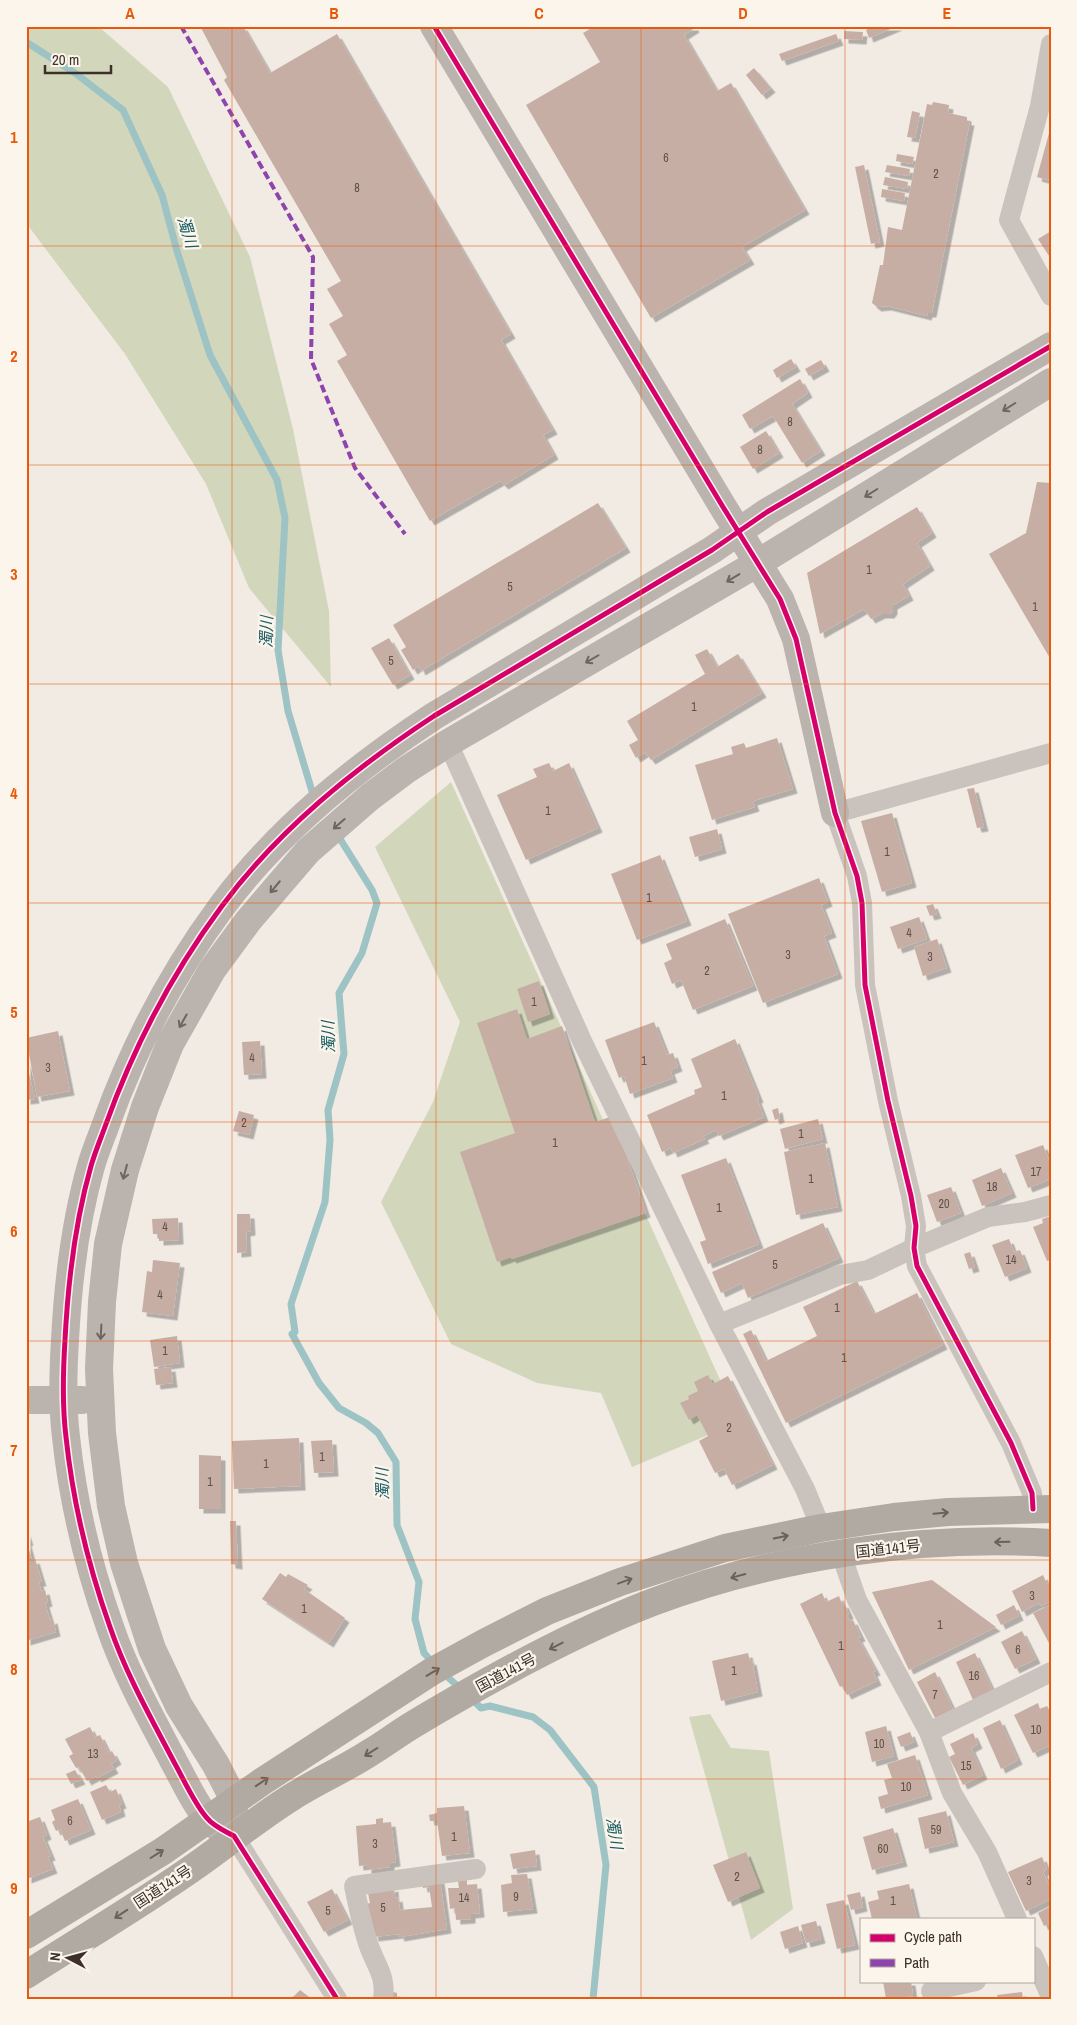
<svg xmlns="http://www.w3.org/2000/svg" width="1077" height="2025" viewBox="0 0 1077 2025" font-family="'Archivo Narrow','Noto Sans JP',sans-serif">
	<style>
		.green { fill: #d2d7bc }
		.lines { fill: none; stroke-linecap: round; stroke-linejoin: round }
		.stream { stroke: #9ec3c4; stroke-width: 7 }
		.building { fill: #c7aea4; filter: url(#shadow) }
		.street { stroke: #cac3bd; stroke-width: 20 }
		.secondary { stroke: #bbb3ad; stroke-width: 28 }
		.highway { stroke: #b0aaa3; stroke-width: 28 }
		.quiet { stroke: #8e44ad; stroke-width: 4; stroke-dasharray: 8 4; stroke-linecap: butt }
		.cycleway-casing { stroke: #fcf5ec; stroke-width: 8 }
		.cycleway { stroke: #d6006c; stroke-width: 5 }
		.oneway { stroke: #6f645e }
		.oneway2 { stroke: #6a615a }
		.grid { fill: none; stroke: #e8590c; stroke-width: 1; stroke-opacity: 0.55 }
		.labels { text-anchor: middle; stroke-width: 4.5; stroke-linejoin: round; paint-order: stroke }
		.number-label { font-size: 12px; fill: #5f5048 }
		.street-label { font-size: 15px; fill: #3c3029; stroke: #fcf5ec }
		.water-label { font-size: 16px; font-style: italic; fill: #195d64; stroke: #fcf5ec }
		.neatline { fill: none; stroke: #e8590c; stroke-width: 2 }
		.grid-label { font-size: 16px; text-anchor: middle; font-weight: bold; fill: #e8590c }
	</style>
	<defs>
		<filter id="shadow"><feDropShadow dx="4.5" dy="4.5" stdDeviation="0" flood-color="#0004"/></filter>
	</defs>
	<rect width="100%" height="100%" fill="#f1ebe4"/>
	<g class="green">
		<path d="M26 26H98L168 87 250 257 293 429 329 611 331 687 249 588 206 484 125 354 26 223Z"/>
		<path d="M451 782 739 1422 632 1467 601 1393 537 1383 451 1344 381 1202 433 1102 460 1022 375 847Z"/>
		<path d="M710 1714 731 1748 769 1751 793 1909 751 1940 689 1717Z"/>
	</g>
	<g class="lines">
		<g class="stream">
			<path d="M26 42 75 73 123 110 162 195 177 251 210 355 277 480 285 518 278 650 288 711 314 798"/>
			<path d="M337 834 372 890 377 903 362 953 339 993 344 1054 328 1110 330 1140 325 1202 291 1304 295 1332 292 1334 319 1383 339 1408 366 1423 378 1433 396 1462 397 1525 419 1582 415 1619 424 1653 434 1664"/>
			<path d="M442 1672 462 1690"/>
			<path d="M470 1697 481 1708 490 1706 533 1717 550 1730 594 1787 606 1865 593 1999"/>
		</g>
	</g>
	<g class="building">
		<path d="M200 26H243L270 73 337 34 511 334 501 340 553 430 543 435 554 455 504 485 500 481 430 521 337 361 347 355 329 324 343 316 327 289 341 281 224 80 227 77Z"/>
		<path d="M595 26H694L695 28 684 35 717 91 731 83 805 210 742 247 750 260 651 318 526 105 600 62 583 33Z"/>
		<path d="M875 26H898L869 38 866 30Z"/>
		<path d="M844 31 863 32 862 40 844 39Z"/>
		<path d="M836 34 839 41 782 61 779 54Z"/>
		<path d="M754 68 771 88 762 95 746 75Z"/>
		<path d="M933 102 949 105 948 113 967 117V121H970L932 313H928L927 316 887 306 877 307 872 303 880 265H883L888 227 902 230 927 104 932 105Z"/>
		<path d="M912 111 920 113 915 138 907 137Z"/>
		<path d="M1051 126V181L1037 177Z"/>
		<path d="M897 154 914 157 912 164 896 161Z"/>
		<path d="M864 165 880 242 871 244 855 167Z"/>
		<path d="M887 165 910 169 909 176 885 172Z"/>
		<path d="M885 177 908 182 907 189 883 185Z"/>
		<path d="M882 189 905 193 904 201 881 197Z"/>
		<path d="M1051 231V259L1038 239Z"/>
		<path d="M791 359 796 367 777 378 773 370Z"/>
		<path d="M821 360 825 367 809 376 805 369Z"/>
		<path d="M800 379 808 393 792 404 821 451 802 463 773 416 750 429 742 415Z"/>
		<path d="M766 431 779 453 753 469 740 447Z"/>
		<path d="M1037 482 1051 483V660L989 554 1026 533Z"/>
		<path d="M598 503 626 548 421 671 419 666 413 670 401 650 406 647 393 625Z"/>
		<path d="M917 507 932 533 917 543 930 566 903 584 909 596 893 605V610L890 614H881L871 619 864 609 820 634 807 573Z"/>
		<path d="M389 638 410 675 393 685 371 648Z"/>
		<path d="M707 649 717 667 738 654 762 693 651 760 645 752 636 758 629 745 638 740 627 721 705 674 695 655Z"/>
		<path d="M777 738 793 789 753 801 755 807 712 820 695 765 733 754 731 747 744 743 746 748Z"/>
		<path d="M549 763 553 771 569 763 598 828 526 860 497 795 537 777 533 769Z"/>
		<path d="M974 788 984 827 977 828 967 789Z"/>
		<path d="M892 813 912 883 882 892 861 821Z"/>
		<path d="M717 829 722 849 695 857 689 837Z"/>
		<path d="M660 855 687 921 637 940 611 874Z"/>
		<path d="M819 878 828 902 821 905 832 933 824 936 838 974 763 1003 728 914Z"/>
		<path d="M933 904 937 914 930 916 926 906Z"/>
		<path d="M919 917 927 939 898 949 890 927Z"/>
		<path d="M725 919 753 986 693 1010 681 980 672 984 664 963 672 959 666 944Z"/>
		<path d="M937 939 947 968 923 976 914 947Z"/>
		<path d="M539 981 550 1014 528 1022 517 989Z"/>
		<path d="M517 1009 527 1039 562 1026 595 1122 613 1116 646 1213 512 1259 511 1257 497 1262 460 1152 515 1133 477 1023Z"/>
		<path d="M654 1022 667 1055 673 1053 678 1067 670 1070 673 1078 630 1094 624 1076 619 1078 605 1040Z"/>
		<path d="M58 1031 70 1091 37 1097 26 1038Z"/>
		<path d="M735 1039 759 1098 757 1099 764 1117 719 1136 716 1130 703 1136 705 1139 673 1153 671 1148 662 1152 647 1115 695 1094 694 1090 702 1087 691 1059Z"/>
		<path d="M260 1041 262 1074 244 1075 242 1042Z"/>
		<path d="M26 1060 35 1099 26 1100Z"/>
		<path d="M778 1108 780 1118 775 1120 772 1110Z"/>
		<path d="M239 1111 254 1115 249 1135 233 1131Z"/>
		<path d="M818 1119 823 1139 785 1149 780 1129Z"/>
		<path d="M825 1143 838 1207 796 1215 784 1152Z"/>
		<path d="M1043 1145 1051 1165V1179L1028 1188 1015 1155Z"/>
		<path d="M726 1158 759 1244 708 1264 700 1242 706 1240 681 1175Z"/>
		<path d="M1001 1168 1012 1193 982 1206 972 1180Z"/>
		<path d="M951 1187 961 1213 937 1222 927 1195Z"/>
		<path d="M237 1214H250L251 1231 246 1232 247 1252 237 1253Z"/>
		<path d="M1051 1216V1260L1047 1261 1033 1227 1043 1223 1042 1219Z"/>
		<path d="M178 1218 179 1240 159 1241V1234H153L152 1219Z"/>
		<path d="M823 1223 839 1258 748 1298 742 1283 721 1293 712 1272Z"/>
		<path d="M1009 1239 1014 1252 1020 1250 1027 1268 1005 1277 992 1245Z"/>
		<path d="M970 1252 975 1267 969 1269 964 1254Z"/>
		<path d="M153 1260 180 1263 173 1316 142 1312 147 1271 152 1272Z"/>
		<path d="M857 1281 874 1314 917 1293 943 1345 786 1423 743 1334 751 1330 766 1361 817 1336 803 1307Z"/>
		<path d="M177 1336 180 1363 154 1367 150 1340Z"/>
		<path d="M171 1367 173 1383 156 1385 154 1369Z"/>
		<path d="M708 1375 713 1384 728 1376 773 1465 732 1485 724 1469 715 1473 699 1441 708 1436 697 1415 689 1420 680 1403 689 1399 688 1396 698 1391 694 1382Z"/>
		<path d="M299 1438 301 1486 234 1489 232 1441Z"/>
		<path d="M332 1440 334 1472 314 1473 311 1441Z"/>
		<path d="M199 1455 221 1456V1509H199Z"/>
		<path d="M230 1521H236L238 1565 231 1564Z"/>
		<path d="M26 1532 29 1541 27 1542 32 1560 35 1559 42 1582H39L41 1591 45 1590 48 1602 45 1603 50 1620 53 1619 56 1632 26 1641Z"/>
		<path d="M280 1573 286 1577 288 1574 308 1585 304 1589 345 1618 329 1643 262 1599Z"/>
		<path d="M1043 1575 1047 1584 1051 1582V1601L1041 1606 1039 1603 1022 1612 1012 1591Z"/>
		<path d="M932 1580 996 1627 909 1670 872 1592Z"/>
		<path d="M822 1593 826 1602 839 1596 842 1604 844 1603 849 1614 847 1616 850 1621 853 1620 861 1637 858 1638 876 1671 873 1672 877 1681 847 1695 842 1686 840 1687 800 1604Z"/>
		<path d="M1014 1605 1019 1616 1001 1625 996 1615Z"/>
		<path d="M1050 1605 1051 1607V1647L1033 1613Z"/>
		<path d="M1022 1631 1036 1659 1015 1669 1001 1642Z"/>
		<path d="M748 1653 750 1661 752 1660 758 1692 721 1701 712 1661Z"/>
		<path d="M975 1653 993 1691 973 1700 956 1662Z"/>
		<path d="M935 1672 953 1709 935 1718 917 1682Z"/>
		<path d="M1038 1703 1040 1709 1047 1706 1051 1713V1745L1033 1753 1014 1715Z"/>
		<path d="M1000 1720 1018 1760 1001 1769 983 1728Z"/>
		<path d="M886 1726 894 1756 872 1762 865 1732Z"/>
		<path d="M90 1727 95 1737 100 1735 109 1753 112 1751 117 1760 111 1764 114 1769 97 1778 96 1776 87 1781 79 1767 76 1768 69 1756 73 1754 65 1739Z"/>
		<path d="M910 1732 914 1742 901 1747 897 1737Z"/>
		<path d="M973 1733 978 1744 971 1748 983 1775 963 1785 949 1757 955 1754 950 1744Z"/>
		<path d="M915 1755 928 1795 881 1809 878 1797 888 1794 884 1780 892 1778 887 1764Z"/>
		<path d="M75 1770 81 1780 71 1784 66 1774Z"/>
		<path d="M106 1785 110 1792 116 1789 122 1804 119 1805 121 1812 102 1820 90 1792Z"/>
		<path d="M78 1799 91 1830 65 1841 60 1829 56 1831 52 1822 55 1820 51 1810Z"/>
		<path d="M464 1806 470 1853 442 1856 437 1821H430L429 1815 437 1813V1808Z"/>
		<path d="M946 1811 954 1842 925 1849 918 1818Z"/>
		<path d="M40 1817 47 1835 43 1837 51 1856 48 1857 53 1869 27 1879 26 1822Z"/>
		<path d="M383 1818V1823L391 1822 396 1862 390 1863V1867L367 1870V1865L359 1866 356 1826 376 1824V1819Z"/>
		<path d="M893 1828 903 1862 872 1870 863 1837Z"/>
		<path d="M535 1850 537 1866 513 1869 510 1854Z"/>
		<path d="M746 1852 760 1888 728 1902 713 1865Z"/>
		<path d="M1042 1857 1047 1869 1043 1872 1051 1889V1899L1026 1911 1008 1872Z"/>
		<path d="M527 1874 533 1909 503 1912 501 1885 512 1883 511 1875Z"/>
		<path d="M440 1879 447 1929 400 1937 399 1934 374 1937 371 1917 368 1918 366 1904 370 1903 368 1893 394 1887 395 1898 398 1897 400 1910 432 1907 429 1887 423 1888 422 1881Z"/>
		<path d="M467 1880V1885L477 1884 480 1913 471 1914V1919L456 1920 455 1908 450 1909 448 1888H459L458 1881Z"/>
		<path d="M909 1884 917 1919H872L868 1902 879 1899 877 1891Z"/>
		<path d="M332 1889 348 1920 324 1932 307 1902Z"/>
		<path d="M860 1892 863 1907 851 1910 847 1895Z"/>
		<path d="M844 1900 855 1945 837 1949 826 1904Z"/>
		<path d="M1051 1906V1923L1044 1926 1038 1913Z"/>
		<path d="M816 1921 821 1939 806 1943 801 1925Z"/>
		<path d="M798 1926 803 1943 785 1949 780 1932Z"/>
		<path d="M883 1981H911L913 1996 886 1999Z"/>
		<path d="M300 1990 312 1999H289L294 1996Z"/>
		<path d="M393 1992 397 1993V1999H393Z"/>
		<path d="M1022 1992 1023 1999H998L997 1995Z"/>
	</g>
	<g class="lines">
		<g class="street">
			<path d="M1051 44 1040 106 1009 220 1051 296"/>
			<path d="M448 743 583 1043 719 1324 805 1489 821 1528"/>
			<path d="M719 1324 840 1275 868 1270 914 1248 988 1217 1025 1212 1051 1205"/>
			<path d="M1033 1509 1032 1493 1011 1443 917 1266 914 1248 916 1226 911 1196 888 1101 865 985 862 903 857 876 835 813 1051 753"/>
			<path d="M841 1554 857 1600 929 1732 952 1793 987 1852 1017 1919"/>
			<path d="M929 1732 1051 1672"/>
			<path d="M234 1836 337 1999"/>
			<path d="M1033 1956 1051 1997"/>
			<path d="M931 1991 976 1981"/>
			<path d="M383 1999C387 1974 373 1962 367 1940 361 1922 358 1904 354 1886L476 1869"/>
		</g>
		<g class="secondary">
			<path d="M434 26 723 507 780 599 796 639 835 813"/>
			<path d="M26 1400H82"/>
			<path d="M234 1825V1800L216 1765 179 1706 152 1649 124 1563 111 1506 102 1433 99 1369 102 1302 108 1244 125 1170 145 1107 170 1044 212 970 248 921 308 851 370 797 406 770 448 743 758 563 1051 382"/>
			<path d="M234 1836C225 1831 213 1826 207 1818 195 1805 183 1778 174 1762 151 1718 126 1674 110 1627 88 1565 73 1503 66 1437 62 1405 63 1372 65 1340 68 1282 75 1222 91 1166 95 1152 101 1138 106 1124 134 1046 173 972 222 906 279 829 355 768 434 716L712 550 767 512 1051 346"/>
		</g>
		<g class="highway">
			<path d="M26 1935 163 1851 263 1781 431 1672 484 1643 547 1611 620 1582 725 1548 821 1528 894 1517 948 1512 1051 1509"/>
			<path d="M26 1975C82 1939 140 1905 194 1867 227 1844 258 1818 292 1797 317 1781 345 1769 371 1752 386 1743 399 1733 414 1724 488 1680 572 1633 653 1602 775 1556 920 1535 1051 1543"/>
		</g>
		<path class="quiet" d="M181 26 313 257 311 359 355 468 405 534"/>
		<g class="cycleway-casing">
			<g id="cycleway">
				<path d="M434 26 723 507 780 599 796 639 835 813 857 876 862 903 865 985 888 1101 911 1196 916 1226 914 1248 917 1266 1011 1443 1032 1493 1033 1509"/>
				<path d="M337 1999 234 1836C225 1831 213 1826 207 1818 195 1805 183 1778 174 1762 151 1718 126 1674 110 1627 88 1565 73 1503 66 1437 62 1405 63 1372 65 1340 68 1282 75 1222 91 1166 95 1152 101 1138 106 1124 134 1046 173 972 222 906 279 829 355 768 434 716L712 550 767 512 1051 346"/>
			</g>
		</g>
		<use href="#cycleway" class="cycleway"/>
	</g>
	<defs><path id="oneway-shaft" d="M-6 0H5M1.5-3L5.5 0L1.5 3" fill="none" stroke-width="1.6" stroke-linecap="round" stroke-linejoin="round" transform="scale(1.25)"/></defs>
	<g class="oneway">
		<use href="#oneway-shaft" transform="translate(1009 407) rotate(148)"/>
		<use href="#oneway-shaft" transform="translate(871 493) rotate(148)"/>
		<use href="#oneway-shaft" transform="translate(733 578) rotate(149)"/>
		<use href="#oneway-shaft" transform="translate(592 659) rotate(150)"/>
		<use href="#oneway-shaft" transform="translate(339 824) rotate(139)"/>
		<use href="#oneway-shaft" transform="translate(275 887) rotate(130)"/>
		<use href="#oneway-shaft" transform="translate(183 1021) rotate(119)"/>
		<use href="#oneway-shaft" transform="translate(125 1172) rotate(105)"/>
		<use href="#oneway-shaft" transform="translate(101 1332) rotate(93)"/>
	</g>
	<g class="oneway2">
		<use href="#oneway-shaft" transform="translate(941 1513) rotate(-5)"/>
		<use href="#oneway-shaft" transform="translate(781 1537) rotate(-11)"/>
		<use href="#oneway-shaft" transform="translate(1002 1542) rotate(179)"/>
		<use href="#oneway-shaft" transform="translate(738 1576) rotate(165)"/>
		<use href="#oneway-shaft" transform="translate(625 1581) rotate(-20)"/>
		<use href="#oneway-shaft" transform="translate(556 1646) rotate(153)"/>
		<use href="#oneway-shaft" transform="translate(433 1672) rotate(-31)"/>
		<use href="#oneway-shaft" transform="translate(371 1752) rotate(148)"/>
		<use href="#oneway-shaft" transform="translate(262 1782) rotate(-34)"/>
		<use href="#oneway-shaft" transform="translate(157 1854) rotate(-32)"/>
		<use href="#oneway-shaft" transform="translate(121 1914) rotate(147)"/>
	</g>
	<path class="grid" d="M232 26V1999M436 26V1999M641 26V1999M845 26V1999M26 246H1051M26 465H1051M26 684H1051M26 903H1051M26 1122H1051M26 1341H1051M26 1560H1051M26 1779H1051"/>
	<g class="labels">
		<g class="number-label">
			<text x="666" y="162">6</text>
			<text x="936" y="178">2</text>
			<text x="357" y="192">8</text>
			<text x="790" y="426">8</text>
			<text x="760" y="454">8</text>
			<text x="869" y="574">1</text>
			<text x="510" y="591">5</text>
			<text x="1035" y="611">1</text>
			<text x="391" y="665">5</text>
			<text x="694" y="711">1</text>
			<text x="548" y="815">1</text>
			<text x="887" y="856">1</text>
			<text x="649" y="902">1</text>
			<text x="909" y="937">4</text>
			<text x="788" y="959">3</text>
			<text x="930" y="961">3</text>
			<text x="707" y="975">2</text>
			<text x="534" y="1006">1</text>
			<text x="252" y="1062">4</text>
			<text x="644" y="1065">1</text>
			<text x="48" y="1072">3</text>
			<text x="724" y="1100">1</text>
			<text x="244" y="1127">2</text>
			<text x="801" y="1138">1</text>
			<text x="555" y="1147">1</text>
			<text x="1036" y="1176">17</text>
			<text x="811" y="1183">1</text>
			<text x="992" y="1191">18</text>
			<text x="944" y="1208">20</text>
			<text x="719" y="1212">1</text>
			<text x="165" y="1231">4</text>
			<text x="1011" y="1264">14</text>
			<text x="775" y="1269">5</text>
			<text x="160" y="1299">4</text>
			<text x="837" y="1312">1</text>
			<text x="165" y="1355">1</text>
			<text x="844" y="1362">1</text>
			<text x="729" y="1432">2</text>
			<text x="322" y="1461">1</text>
			<text x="266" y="1468">1</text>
			<text x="210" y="1486">1</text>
			<text x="1032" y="1600">3</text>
			<text x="304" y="1613">1</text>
			<text x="940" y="1629">1</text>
			<text x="841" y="1650">1</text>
			<text x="1018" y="1654">6</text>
			<text x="734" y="1675">1</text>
			<text x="974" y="1680">16</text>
			<text x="935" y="1699">7</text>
			<text x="1036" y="1734">10</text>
			<text x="879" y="1748">10</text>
			<text x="93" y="1758">13</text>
			<text x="966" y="1770">15</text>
			<text x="906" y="1791">10</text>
			<text x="70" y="1825">6</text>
			<text x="936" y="1834">59</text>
			<text x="454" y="1841">1</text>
			<text x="375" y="1848">3</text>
			<text x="883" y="1853">60</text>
			<text x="737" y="1881">2</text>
			<text x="1029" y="1885">3</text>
			<text x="516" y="1901">9</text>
			<text x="464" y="1902">14</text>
			<text x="893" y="1905">1</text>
			<text x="383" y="1912">5</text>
			<text x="328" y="1915">5</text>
		</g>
		<g class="street-label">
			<text transform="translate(888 1549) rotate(-6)" y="5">国道141号</text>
			<text transform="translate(506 1673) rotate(-28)" y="5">国道141号</text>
			<text transform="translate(163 1887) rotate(-33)" y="5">国道141号</text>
		</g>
		<g class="water-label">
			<text transform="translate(188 232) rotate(73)" y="6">濁川</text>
			<text transform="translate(266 632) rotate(-89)" y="6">濁川</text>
			<text transform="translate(328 1037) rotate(-92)" y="6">濁川</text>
			<text transform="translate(382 1484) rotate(-92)" y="6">濁川</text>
			<text transform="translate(615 1833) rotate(81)" y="6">濁川</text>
		</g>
	</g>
	<rect width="1077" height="2025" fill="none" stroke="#fcf5ec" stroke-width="55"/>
	<rect x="860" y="1918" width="175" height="65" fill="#fcf5ec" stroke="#afa69e"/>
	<rect x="870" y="1934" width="25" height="8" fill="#d6006c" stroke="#afa69e"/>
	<text x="904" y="1942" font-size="15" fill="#3c3029">Cycle path</text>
	<rect x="870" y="1959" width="25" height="8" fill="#8e44ad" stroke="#afa69e"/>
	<text x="904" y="1968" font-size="15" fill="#3c3029">Path</text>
	<g transform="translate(68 1958) rotate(276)" stroke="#fcf5ec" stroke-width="4" paint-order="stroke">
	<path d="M0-4L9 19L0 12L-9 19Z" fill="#3c3029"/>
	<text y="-8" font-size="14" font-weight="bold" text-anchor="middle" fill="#3c3029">N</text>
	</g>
	<path d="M45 65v8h66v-8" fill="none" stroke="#3c3029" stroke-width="2.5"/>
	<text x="52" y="65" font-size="15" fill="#3c3029" stroke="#fcf5ec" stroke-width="4" paint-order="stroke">20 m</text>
	<rect x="28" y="28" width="1022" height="1970" class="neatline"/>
	<g class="grid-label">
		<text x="130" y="19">A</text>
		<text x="334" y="19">B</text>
		<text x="539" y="19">C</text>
		<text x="743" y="19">D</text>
		<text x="947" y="19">E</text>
		<text x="14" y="143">1</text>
		<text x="14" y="362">2</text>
		<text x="14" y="580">3</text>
		<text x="14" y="799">4</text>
		<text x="14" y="1018">5</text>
		<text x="14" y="1237">6</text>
		<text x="14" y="1456">7</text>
		<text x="14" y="1675">8</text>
		<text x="14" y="1894">9</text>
	</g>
</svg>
